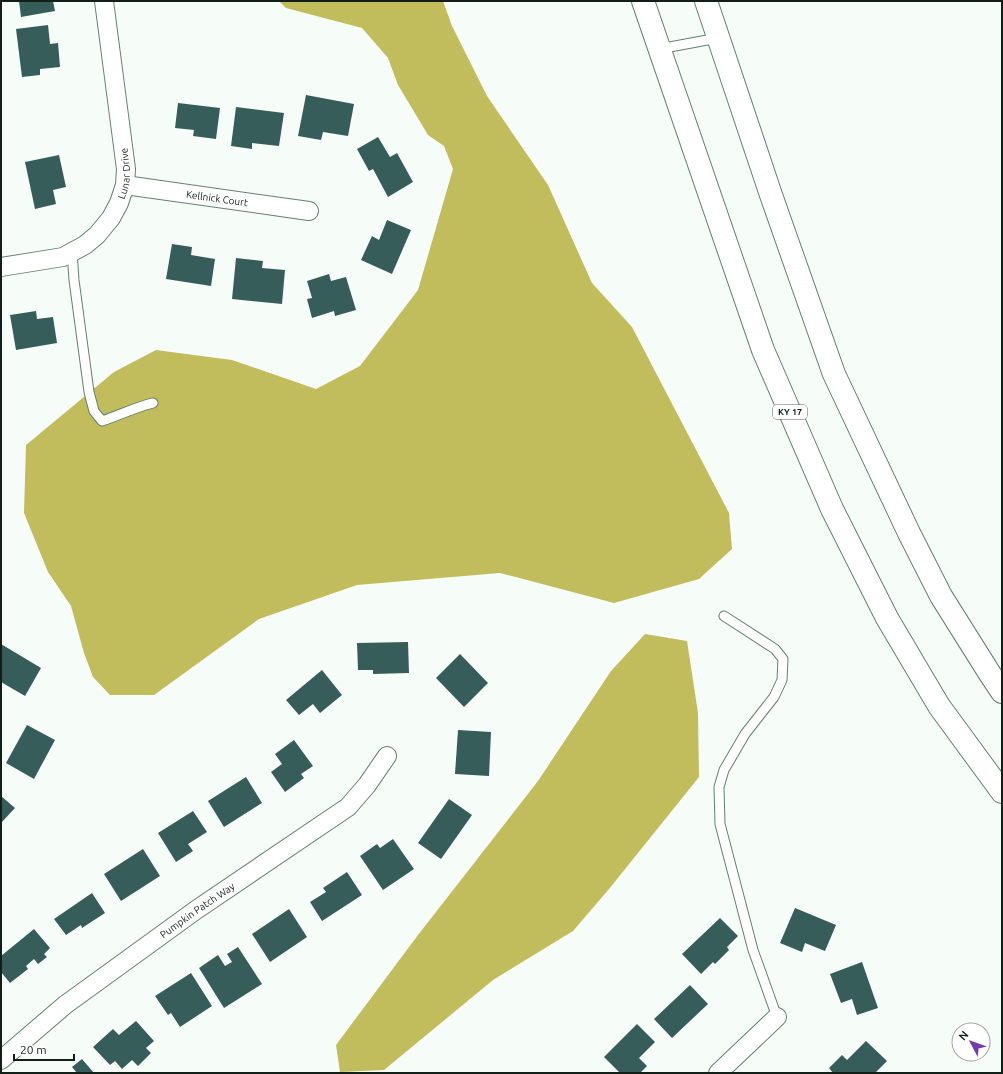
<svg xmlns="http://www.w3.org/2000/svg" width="1003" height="1074" viewBox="0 0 1003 1074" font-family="Ubuntu,sans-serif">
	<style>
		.forest { fill: #c1bd5d }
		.building { fill: #375d5a }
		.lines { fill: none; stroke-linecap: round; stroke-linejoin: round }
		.lane-casing { stroke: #628171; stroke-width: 11 }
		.street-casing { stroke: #628171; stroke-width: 20 }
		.primary-casing { stroke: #628171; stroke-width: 24 }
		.lane { stroke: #fff; stroke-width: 9 }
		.street { stroke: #fff; stroke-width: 18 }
		.primary { stroke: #fff; stroke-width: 22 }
		.labels { text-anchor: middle; stroke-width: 4; stroke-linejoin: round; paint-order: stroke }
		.shield { fill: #fff; stroke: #59625e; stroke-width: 1 }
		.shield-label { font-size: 9px; font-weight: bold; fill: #121f19 }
		.street-label { font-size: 10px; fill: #121f19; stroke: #fff }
	</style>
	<rect width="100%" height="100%" fill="#f6fdf9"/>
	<g class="forest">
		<path d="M279 1H443L452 26 487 96 548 185 592 283 632 327 729 513 732 549 699 579 614 603 500 573 357 585 259 619 154 695H110L93 677 84 653 71 606 48 572 24 513 26 445 114 372 156 350 232 360 316 389 360 366 418 290 453 169 444 146 428 135 398 85 388 58 362 28 286 8Z"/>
		<path d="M645 634 687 641 698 713 699 777 609 889 573 931 493 980 384 1070 340 1072 336 1045 418 935 538 781 611 671Z"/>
	</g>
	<g class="building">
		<path d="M19 1H53L55 11 21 17Z"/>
		<path d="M48 25 50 44 58 43 60 67 40 69V75L22 77 16 29Z"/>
		<path d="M306 95 354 104 348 136 323 132 321 140 298 136Z"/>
		<path d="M178 103 220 108 216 139 193 136 194 130 175 128Z"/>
		<path d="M236 107 284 113 279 146 252 143V149L231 146Z"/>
		<path d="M378 137 390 157 397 153 413 182 388 197 373 169 369 171 357 149Z"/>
		<path d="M59 155 66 187 53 190 56 204 35 209 25 162Z"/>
		<path d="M387 220 411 230 392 274 361 260 372 236 379 240Z"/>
		<path d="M172 244 192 247 191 255 215 259 211 286 166 279Z"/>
		<path d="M236 258 263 261 262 268 285 270 282 304 232 299Z"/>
		<path d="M329 274 331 281 346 277 356 310 335 316 334 311 312 318 307 299 312 298 307 281Z"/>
		<path d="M36 311 37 319 53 317 57 343 16 350 10 315Z"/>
		<path d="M408 642 409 673 373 674V670H358L357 643Z"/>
		<path d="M1 644 41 668 25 696 1 682Z"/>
		<path d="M460 654 488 683 464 707 436 678Z"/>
		<path d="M322 670 342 695 320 713 313 704 299 715 286 700Z"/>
		<path d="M27 725 55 740 34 779 6 763Z"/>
		<path d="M458 730 491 732 489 776 455 774Z"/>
		<path d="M294 740 313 766 301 774 304 778 285 792 271 772 282 764 275 754Z"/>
		<path d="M246 777 262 803 224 827 208 801Z"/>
		<path d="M1 796 15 808 1 823Z"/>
		<path d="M449 799 472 815 441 859 418 843Z"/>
		<path d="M193 811 207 832 188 844 193 851 176 862 158 833Z"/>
		<path d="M393 839 414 869 383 890 360 856 377 844 380 848Z"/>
		<path d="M143 849 160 876 121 901 104 874Z"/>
		<path d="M347 872 362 895 322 921 310 902 326 892 323 888Z"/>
		<path d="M92 893 105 913 82 928 81 925 66 935 54 919Z"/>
		<path d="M795 908 836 925 825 951 805 943 802 952 780 943Z"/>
		<path d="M289 909 307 937 270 962 252 934Z"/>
		<path d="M720 918 738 936 727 947 729 950 715 964 713 962 701 974 682 954Z"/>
		<path d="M34 929 50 948 44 954 47 957 38 964 34 959 26 966 28 969 10 983 1 972V956Z"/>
		<path d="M238 947 262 984 224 1008 199 968 218 955 225 966 232 962 227 954Z"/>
		<path d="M862 962 878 1008 857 1015 852 999 841 1003 830 974Z"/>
		<path d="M191 973 212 1006 180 1027 171 1013 168 1015 155 996Z"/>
		<path d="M690 985 708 1004 672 1038 654 1019Z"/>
		<path d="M136 1021 154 1041 146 1048 151 1053 138 1066 132 1060 122 1069 115 1061 110 1065 93 1047 113 1029 119 1035Z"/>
		<path d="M637 1024 655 1042 639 1058 647 1066 640 1073H620L604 1057Z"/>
		<path d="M866 1041 887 1061 875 1073H833L829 1068 842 1055 847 1060Z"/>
		<path d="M82 1059 94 1073H77L72 1067Z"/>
	</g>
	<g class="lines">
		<g class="lane-casing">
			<g id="lane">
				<path d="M659 49 718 38"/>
				<path d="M72 252 74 280 89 392 94 411 102 421C120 415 136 407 153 403"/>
				<path d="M724 616 775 649 783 659 782 680 774 697 745 734 724 770 719 787 720 824 753 950 777 1017"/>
			</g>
		</g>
		<g class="street-casing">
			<g id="street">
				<path id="s1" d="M125 185 309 211"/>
				<path id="s2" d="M1 267 63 257 85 245 97 235 111 218 119 203 125 185 126 169 104 1"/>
				<path id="s3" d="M1 1060 65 1005 196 910 348 807 367 785 387 756"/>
				<path d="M718 1073 777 1017"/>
			</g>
		</g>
		<g class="primary-casing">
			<g id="primary">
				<path d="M643 1 763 350 832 509 887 618 939 706 1002 792"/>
				<path d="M706 1 771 195 834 374 909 533 941 596 990 674 1002 692"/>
			</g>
		</g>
		<use href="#lane" class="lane"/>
		<use href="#street" class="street"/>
		<use href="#primary" class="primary"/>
	</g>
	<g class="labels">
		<rect class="shield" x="773" y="405" width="34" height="14" rx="3"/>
		<g class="shield-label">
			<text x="790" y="415">KY 17</text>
		</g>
		<g class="street-label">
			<text dy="4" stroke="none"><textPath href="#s2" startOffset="173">Lunar Drive</textPath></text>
			<text dy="4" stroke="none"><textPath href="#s1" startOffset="93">Kellnick Court</textPath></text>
			<text dy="4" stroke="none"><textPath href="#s3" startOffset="247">Pumpkin Patch Way</textPath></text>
		</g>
	</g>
	<rect width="1003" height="1074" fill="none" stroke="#121f19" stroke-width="4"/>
	<g transform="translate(971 1042) rotate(311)"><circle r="19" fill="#ffffff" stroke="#a0a5a3"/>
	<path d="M0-3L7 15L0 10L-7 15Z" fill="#723bb1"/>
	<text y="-6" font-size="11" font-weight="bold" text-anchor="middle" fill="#121f19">N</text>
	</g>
	<path d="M14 1054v6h60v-6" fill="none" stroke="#121f19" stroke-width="2"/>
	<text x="20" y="1054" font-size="12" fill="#121f19" stroke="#ffffff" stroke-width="3" paint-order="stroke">20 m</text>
</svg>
